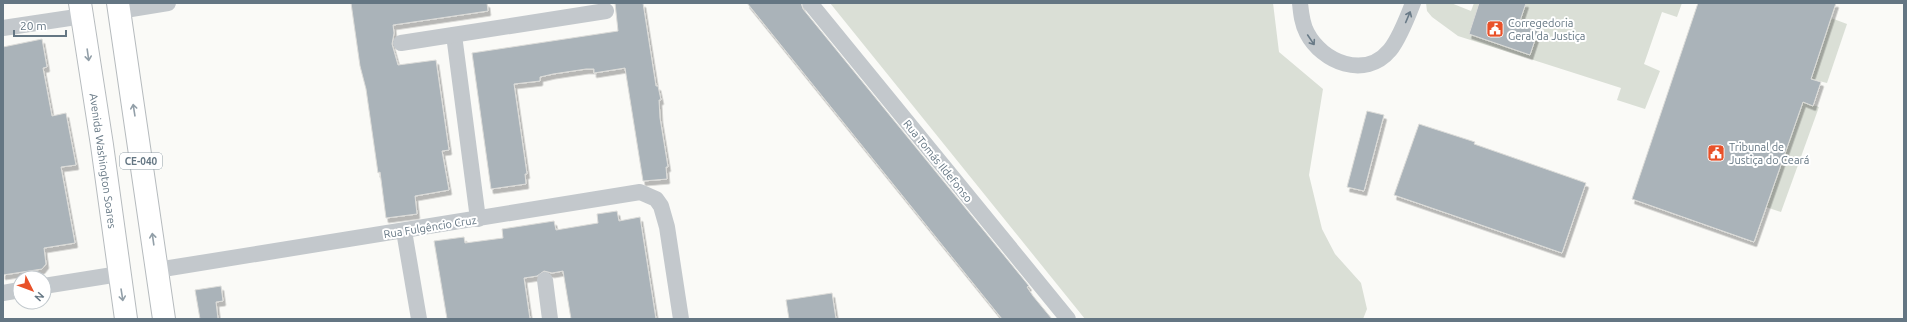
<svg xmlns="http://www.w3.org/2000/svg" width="1907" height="322" viewBox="0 0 1907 322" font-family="Ubuntu,sans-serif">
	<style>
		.green { fill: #dadfd6 }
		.building { fill: #aab3b9; stroke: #dcdcd9; filter: url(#shadow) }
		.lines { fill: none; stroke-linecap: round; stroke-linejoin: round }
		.highway-casing { stroke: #b6bbbe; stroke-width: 24 }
		.street { stroke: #c3c8cc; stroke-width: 16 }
		.highway { stroke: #fff; stroke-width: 22 }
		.oneway { stroke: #697a87 }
		.oneway2 { stroke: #929fa8 }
		.labels { text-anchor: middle; stroke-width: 4; stroke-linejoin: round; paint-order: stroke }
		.shield { fill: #fff; stroke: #929fa8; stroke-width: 1 }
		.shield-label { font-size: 10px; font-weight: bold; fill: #647683 }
		.poi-label { font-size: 11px; fill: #647683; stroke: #fff; text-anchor: start }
		.street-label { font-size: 11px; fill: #647683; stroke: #fff }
	</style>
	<defs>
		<filter id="shadow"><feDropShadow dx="2.5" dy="4.5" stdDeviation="0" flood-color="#0004"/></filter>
	</defs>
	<rect width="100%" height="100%" fill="#fafaf7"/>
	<g class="green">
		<path d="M830 3H1273L1279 52 1323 89 1309 175 1322 229 1335 254 1361 283 1367 309 1363 319H1085Z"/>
		<path d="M1426 3H1451L1471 11 1474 3H1682L1677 17 1662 12 1644 64 1660 71 1645 109 1617 100 1621 88 1458 36 1432 17 1427 11Z"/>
		<path d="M1831 18 1847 24 1827 83 1811 79Z"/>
		<path d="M1803 102 1819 107 1781 212 1766 207Z"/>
	</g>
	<g class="building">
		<path d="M351 3H487L488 11 393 25 394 33 392 44 398 65 436 60 449 150 442 151 449 190 415 196 417 214 386 218 380 172 378 173 366 89 360 66Z"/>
		<path d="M615 3H643L656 86H658L661 100H659L660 118 668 167H666L667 179 643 181 625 68 594 73V69H586L553 74 540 77V81L514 84 527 174H525L526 184 491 189 472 53 618 31Z"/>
		<path d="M747 3H801L803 9 1029 286 1027 287 1033 296 1052 319H1002Z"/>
		<path d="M1479 3H1526L1519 24 1538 31 1530 55 1469 34Z"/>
		<path d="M1698 3H1836L1811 79 1821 82 1813 106 1803 102 1754 242 1632 199Z"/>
		<path d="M42 39 47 67 43 68 52 116 66 113 76 165 61 167 75 243 44 248 46 264 42 269 3 275V47Z"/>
		<path d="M1367 111 1384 115 1364 191 1347 187Z"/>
		<path d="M1419 124 1475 142 1474 144 1586 183 1562 253 1394 195Z"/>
		<path d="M617 211 619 221 640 217 656 319H571L563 271 552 273 544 271 537 276 524 278 530 319H447L434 241 464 237 465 243 503 238 502 229 554 221 556 230 598 223 597 214Z"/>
		<path d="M221 286 223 301 216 302 218 319H200L195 290Z"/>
		<path d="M832 293 836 319H789L786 300Z"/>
	</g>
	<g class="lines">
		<g class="highway-casing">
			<g id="highway">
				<path d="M80 3 102 145 126 319"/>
				<path d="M118 3 164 319"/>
			</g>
		</g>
		<g class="street">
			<path d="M810 3 1068 319"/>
			<path d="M1300 3C1301 13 1302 24 1307 33 1322 62 1365 80 1390 50 1399 39 1408 16 1413 3"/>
			<path d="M119 11 168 3"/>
			<path d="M3 28 83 16"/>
			<path d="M454 35 478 219"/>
			<path d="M401 43 606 11"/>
			<path d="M404 231 419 319"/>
			<path d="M157 270 640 192 656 199 661 206 667 227 681 319"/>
			<path d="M545 280 550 319"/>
			<path d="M44 286 119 274"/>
			<path d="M3 293 20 290"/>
		</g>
		<use href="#highway" class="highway"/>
	</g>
	<defs><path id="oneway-shaft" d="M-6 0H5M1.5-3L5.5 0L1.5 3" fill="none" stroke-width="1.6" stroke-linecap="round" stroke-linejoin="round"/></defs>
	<g class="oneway">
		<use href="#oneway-shaft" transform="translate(1408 17) rotate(-67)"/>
		<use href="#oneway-shaft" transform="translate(1311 40) rotate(56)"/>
	</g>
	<g class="oneway2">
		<use href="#oneway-shaft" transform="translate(88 55) rotate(82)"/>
		<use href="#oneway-shaft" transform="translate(134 110) rotate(-99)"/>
		<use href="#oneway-shaft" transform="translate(153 239) rotate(-98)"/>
		<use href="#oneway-shaft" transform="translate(122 295) rotate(81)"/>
	</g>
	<defs>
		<g id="civic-square" transform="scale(0.9)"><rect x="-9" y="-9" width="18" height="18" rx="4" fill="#e85129" stroke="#fff"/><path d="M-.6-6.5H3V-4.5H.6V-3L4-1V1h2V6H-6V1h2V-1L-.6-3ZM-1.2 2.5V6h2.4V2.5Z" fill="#fff"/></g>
	</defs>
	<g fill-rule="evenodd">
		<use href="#civic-square" x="1495" y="29"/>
		<use href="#civic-square" x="1716" y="153"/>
	</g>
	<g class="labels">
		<rect class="shield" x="120" y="153" width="42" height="16" rx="3"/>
		<g class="shield-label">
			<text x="141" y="165">CE-040</text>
		</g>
		<g class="poi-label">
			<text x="1508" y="27">Corregedoria<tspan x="1508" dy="13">Geral da Justiça</tspan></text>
			<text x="1729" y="151">Tribunal de<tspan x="1729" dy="13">Justiça do Ceará</tspan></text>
		</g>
		<g class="street-label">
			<text transform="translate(103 161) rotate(82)" y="4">Avenida Washington Soares</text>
			<text transform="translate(938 161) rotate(51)" y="4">Rua Tomás Ildefonso</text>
			<text transform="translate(430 227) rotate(-9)" y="4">Rua Fulgêncio Cruz</text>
		</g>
	</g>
	<rect width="1907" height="322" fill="none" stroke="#647683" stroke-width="8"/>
	<g transform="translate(32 290) rotate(132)"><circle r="19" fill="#ffffff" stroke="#c1c8cd"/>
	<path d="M0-3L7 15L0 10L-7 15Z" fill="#e85129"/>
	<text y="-6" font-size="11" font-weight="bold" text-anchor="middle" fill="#647683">N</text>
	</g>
	<path d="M14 30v6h52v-6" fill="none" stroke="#647683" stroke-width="2"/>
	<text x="20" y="30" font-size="12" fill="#647683" stroke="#ffffff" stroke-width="3" paint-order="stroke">20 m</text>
</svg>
